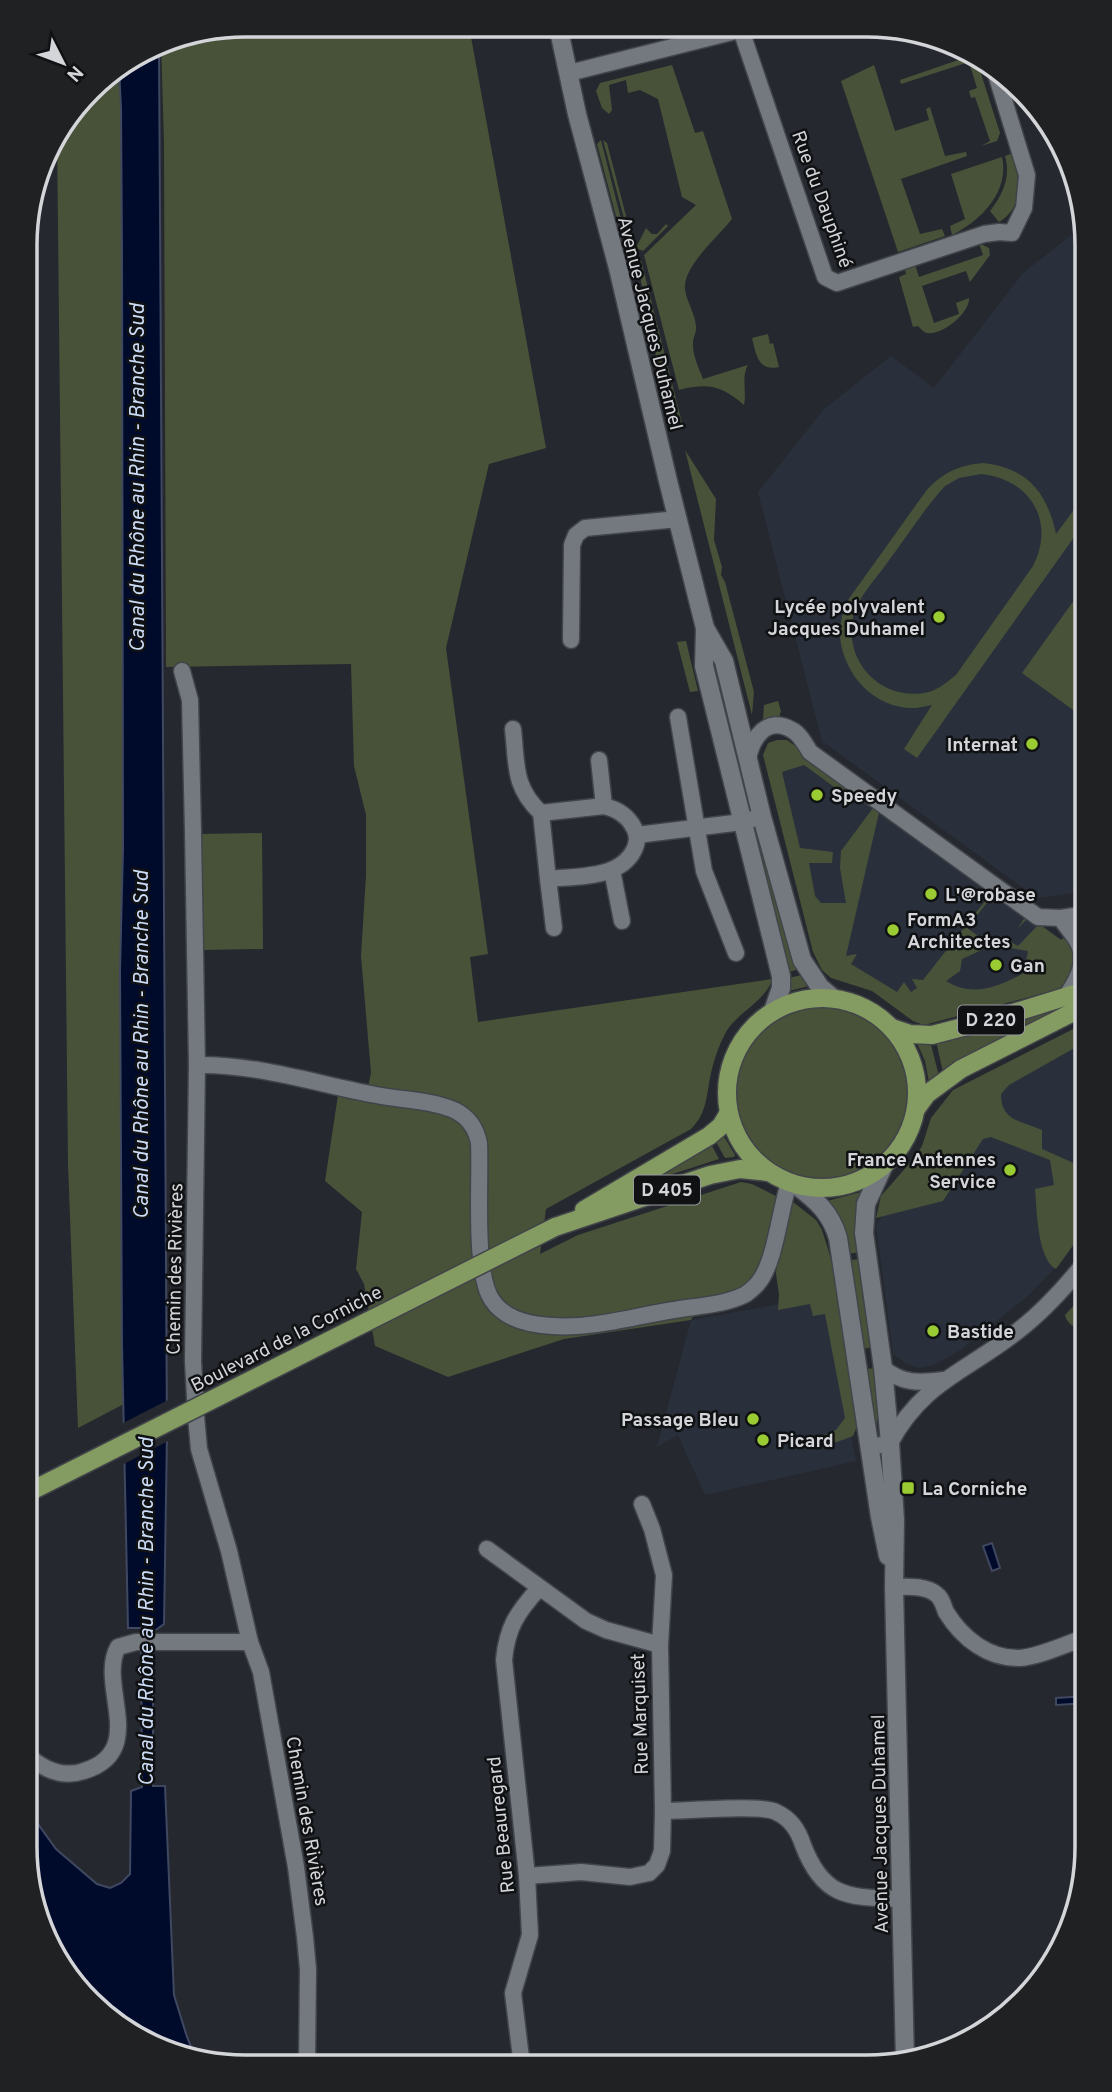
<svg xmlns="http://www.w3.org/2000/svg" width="1112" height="2092" viewBox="0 0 1112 2092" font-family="Overpass,sans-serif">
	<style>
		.built { fill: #2a303b }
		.green { fill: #485239; fill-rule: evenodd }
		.water { fill: #000b2c; stroke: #3f4860; stroke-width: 2 }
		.pier { fill: #25282e }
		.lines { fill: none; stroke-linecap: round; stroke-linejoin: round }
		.minor-casing { stroke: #414449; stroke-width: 19 }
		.secondary-casing { stroke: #414449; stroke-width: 21 }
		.primary-casing { stroke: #414449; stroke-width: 21 }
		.minor { stroke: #74787f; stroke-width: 16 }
		.secondary { stroke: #74787f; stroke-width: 18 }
		.primary { stroke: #849b61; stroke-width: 18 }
		.primary-bridge-casing { stroke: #414449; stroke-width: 21; stroke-linecap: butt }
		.primary-bridge { stroke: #849b61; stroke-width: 18 }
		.poi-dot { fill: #9bcb33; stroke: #0f1113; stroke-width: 2.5 }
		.labels { text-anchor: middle; stroke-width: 5; stroke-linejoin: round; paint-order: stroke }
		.shield { fill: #0f1113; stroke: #989a9e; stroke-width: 2 }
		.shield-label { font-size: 18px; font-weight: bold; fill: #d3d5d9 }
		.street-label { font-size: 19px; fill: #d3d5d9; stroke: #0f1113 }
		.poi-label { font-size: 19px; font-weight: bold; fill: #d3d5d9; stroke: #0f1113; text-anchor: start }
		.water-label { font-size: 21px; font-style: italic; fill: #cbdaf5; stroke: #0f1113 }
		.rim { fill: none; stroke: #d3d5d9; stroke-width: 3.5 }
	</style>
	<rect width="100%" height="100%" fill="#25282e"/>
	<g class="built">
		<path d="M1084 225 1087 244V891L1037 898 822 741 758 492 824 409 891 356 934 388 1023 273Z"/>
		<path d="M785 741 1064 941 1067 974 918 1005 823 951 773 743Z"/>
		<path d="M1087 1023V1226L1062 1261 1029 1295 959 1351 934 1365 919 1368 907 1364 893 1354 876 1225 951 1111Z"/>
		<path d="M825 1296 856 1461 705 1495 678 1435 657 1447 691 1320Z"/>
	</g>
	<g class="green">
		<path d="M244 25 469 26 546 448 489 464 446 648 488 954 470 957 478 1022 772 979C768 999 737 1013 726 1032 719 1045 714 1059 711 1073 706 1095 708 1112 691 1129L546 1209 540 1254 578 1235 741 1182 752 1184 776 1196C769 1232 769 1280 728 1294 720 1297 710 1298 701 1300L691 1320 564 1339 448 1377 375 1346 364 1284 356 1269 362 1212 325 1181 338 1095 365 1101 371 1073 361 956 366 875V815L354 766 351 664 166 667 164 143 161 41Z"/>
		<path d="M967 57 977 61 1000 133 997 141 981 146 990 141 975 97 971 98 969 91 977 88 969 62 901 84 900 80Z"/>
		<path d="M672 65 695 133 703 131 732 219C718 237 682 267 685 290 687 302 695 314 696 326 697 332 693 337 693 342 692 355 699 368 703 379L748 365C741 376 747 392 744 405 721 385 707 383 679 390L644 255 696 205 682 197 658 99 640 90 628 93 626 80 609 85 612 110 609 114 602 108 596 91 600 83Z"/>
		<path d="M874 65 895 131 929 120 926 109 930 107 945 156 966 152 967 156 901 179 920 234 942 229 945 236 898 252 841 81Z"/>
		<path d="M119 67 121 108 122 250 123 848 120 970 124 1404 78 1428 68 1164 57 134 99 79Z"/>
		<path d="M601 140 621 219H620L616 216 597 144Z"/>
		<path d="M603 140 607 143 626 216 624 218Z"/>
		<path d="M1013 153C1020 178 1025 206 999 222L990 211C1003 194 1011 177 1005 156Z"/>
		<path d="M1002 157C1010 191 981 221 952 235L950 226 965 219 951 174Z"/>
		<path d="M666 224 668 226 643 251 636 248 646 228 652 234H657Z"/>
		<path d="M979 243 989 248 990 255 970 282 966 271 922 286 934 323 959 314 956 303 969 298C970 313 942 336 927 333 923 332 921 329 918 326L913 327 899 277 906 274 905 270 915 265 919 277 983 255Z"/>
		<path d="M636 256 641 260 683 427 663 391Z"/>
		<path d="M768 334 770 344 773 343 779 367C758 372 756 354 752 338Z"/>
		<path d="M685 450 716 499 714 540 722 567 721 575 725 582 754 692 752 715Z"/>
		<path d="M983 463C1027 468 1047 492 1056 534L1084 496 1087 499V519L917 758 904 749 932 705C927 706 922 707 916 708 876 710 844 676 840 637 839 624 843 612 848 600L926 491C942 473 959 465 983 463ZM981 474C1030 479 1056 521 1033 566L956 675C947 682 939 689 929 692 883 703 843 663 853 617 858 597 875 580 887 563 906 538 923 510 945 486L959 478Z"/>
		<path d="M1087 582V720L1022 673Z"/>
		<path d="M686 641 698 691 690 692 677 642Z"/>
		<path d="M778 701 781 711 779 717 763 720 764 705Z"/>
		<path d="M787 740 853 788V793L848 797 804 765 782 772 800 848 833 852 832 863H809L815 896 821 903H846L840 868 841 851 876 804 880 808 846 956 857 954 851 964 897 992 904 982 911 992 917 988 912 979 923 980 993 891 1028 918 1018 928 1025 917 993 895 967 928 985 941 981 946 984 949 962 959 960 971 946 981C972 998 1000 986 1024 973L1028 951 999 946 1004 938 1018 946 1039 924 1061 940 1063 938C1083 953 1073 974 1059 989L924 1025 913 1021 872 991 831 978 822 970 813 952 763 755 768 743 777 740Z"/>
		<path d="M755 830 799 969 786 973 752 831Z"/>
		<path d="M262 833 263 949 203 950 201 834Z"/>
		<path d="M802 975 809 986 789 991 788 978Z"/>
		<path d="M1063 1004 1064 1007 968 1056 943 1072 936 1041Z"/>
		<circle cx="822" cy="1093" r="86"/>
		<path d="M1087 1022V1041L1009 1085 1001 1094C1001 1121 1021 1121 1042 1130V1149L1087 1169V1226L1056 1269C1037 1259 1037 1209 1035 1189L1054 1185 1050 1160 991 1137 983 1139 943 1201 876 1218 881 1196 916 1156 922 1146 931 1118 953 1090Z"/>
		<path d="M930 1041 939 1076 929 1082 925 1061 917 1043Z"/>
		<path d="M723 1135 735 1155 734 1157 725 1158 715 1140Z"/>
		<path d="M711 1144 719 1159 654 1180 652 1178Z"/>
		<path d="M861 1192H863L862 1252 846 1254 827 1201Z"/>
		<path d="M793 1202 816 1220 822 1230 828 1249 836 1278 858 1424 853 1436 837 1442 807 1445 805 1443 836 1430 845 1418 825 1314 813 1316 810 1304 778 1310 779 1294 776 1274 778 1248 790 1203Z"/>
		<path d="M863 1258 876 1347 860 1349 847 1261Z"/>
		<path d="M1087 1291V1313L1080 1316 1084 1328C1075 1329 1067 1324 1065 1315Z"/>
		<path d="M878 1368 880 1389 876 1433 864 1369Z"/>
	</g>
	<g class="water">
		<path d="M159 42 167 1434 164 1624 153 1632V1786H165L174 1995 187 2037 197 2061 160 2051 100 2013 36 1919 25 1848V1790L38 1824 56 1849 97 1884 110 1888 121 1883 130 1874 131 1791 142 1787 141 1628H128L122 1344 120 970 123 848 122 250 121 108 119 67Z"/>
		<path d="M992 1543 1000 1568 992 1571 983 1546Z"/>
		<path d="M1087 1696V1703L1056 1705V1698Z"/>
	</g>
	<path class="pier" d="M170 1399V1440L122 1465 121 1424Z"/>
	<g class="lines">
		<g class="minor-casing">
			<g id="minor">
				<path d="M741 30 825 277 837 283 984 234 999 232 1012 233 1024 208 1027 175 995 71"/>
				<path d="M569 73 748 28"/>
				<path d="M571 640 572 545 576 535 585 528 678 519"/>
				<path d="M182 671 190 700 193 832 197 1065 193 1361 196 1416 199 1449 229 1551 250 1642 261 1672 296 1867 305 1937 308 1969 307 2066"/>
				<path d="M678 717 704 871 736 953"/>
				<path d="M513 729C517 764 513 787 541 813"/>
				<path d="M748 759C752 738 767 715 792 730 800 734 805 744 810 752L1038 917 1061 918 1087 914"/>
				<path d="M599 760 604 806"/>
				<path d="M604 806C617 809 628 816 634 828 638 835 638 842 634 850 620 879 576 876 548 879L541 813Z"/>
				<path d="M637 835 734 823 762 817"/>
				<path d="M612 870 622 921"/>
				<path d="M548 879 554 928"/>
				<path d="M1061 918C1065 926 1072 932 1077 941 1089 961 1077 981 1065 998"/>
				<path d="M197 1065C257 1064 317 1084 376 1095 401 1100 431 1100 454 1110 469 1117 476 1128 479 1143 481 1179 473 1273 492 1300 505 1320 531 1325 553 1326 593 1329 635 1316 674 1310 696 1306 726 1305 746 1294 750 1291 755 1287 758 1283 775 1264 780 1209 789 1183"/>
				<path d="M883 1368C902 1384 920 1383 943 1380"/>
				<path d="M871 1447 890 1443C923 1381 968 1371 1019 1330 1045 1310 1067 1285 1087 1260"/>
				<path d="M642 1504 652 1529 664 1575 660 1645"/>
				<path d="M487 1549 586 1621 606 1630 660 1645 663 1811C686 1811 760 1804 776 1812 791 1819 798 1830 803 1845 824 1900 850 1897 902 1899"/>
				<path d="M894 1587C907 1587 925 1585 936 1594 942 1598 943 1605 946 1612 962 1638 988 1659 1020 1658 1039 1657 1068 1643 1087 1637"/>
				<path d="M25 1753C41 1768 61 1779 84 1771 149 1751 97 1685 118 1647L136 1642H250"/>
				<path d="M527 1876 581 1872 630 1877 649 1873 657 1865 662 1851 663 1811"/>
				<path d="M522 2066 513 1993 530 1935 527 1876 504 1660C507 1627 517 1613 539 1588"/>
				<path d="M689 2067 886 2064"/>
			</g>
		</g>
		<g class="secondary-casing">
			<g id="secondary">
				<path d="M558 26 577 114 618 268 668 481 705 628 704 666 781 976V988L773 1011"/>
				<path d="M705 628 724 661 762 817 802 960 820 987 833 998"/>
				<path d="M884 1165 866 1204 864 1233 883 1368 890 1443 895 1520 894 1587 905 2061"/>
				<path d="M796 1185C816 1200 831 1213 838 1238L880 1517 888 1556"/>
			</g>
		</g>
		<g class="primary-casing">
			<g id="primary">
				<circle cx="822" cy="1093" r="95"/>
				<path d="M892 1028 910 1034 932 1035 994 1019 1087 990"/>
				<path d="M916 1109 927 1094 961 1069 1087 1005"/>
				<path d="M584 1210 709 1136 721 1126 728 1114"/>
				<path d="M555 1227 710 1175 740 1169 768 1172"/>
			</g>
		</g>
		<use href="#minor" class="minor"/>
		<use href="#secondary" class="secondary"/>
		<use href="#primary" class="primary"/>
		<g class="primary-bridge-casing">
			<path id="primary-bridge" d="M25 1494 555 1227"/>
		</g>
		<use href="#primary-bridge" class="primary-bridge"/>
	</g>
	<g class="poi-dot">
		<circle cx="939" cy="617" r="7"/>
		<circle cx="1032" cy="744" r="7"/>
		<circle cx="817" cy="795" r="7"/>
		<circle cx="931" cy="894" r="7"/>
		<circle cx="893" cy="930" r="7"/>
		<circle cx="996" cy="965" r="7"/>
		<circle cx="1010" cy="1170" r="7"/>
		<circle cx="933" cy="1331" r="7"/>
		<circle cx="753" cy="1419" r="7"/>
		<circle cx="763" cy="1440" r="7"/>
		<rect x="901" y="1481" width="14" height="14" rx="3.5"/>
	</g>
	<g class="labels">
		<g class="shield">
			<rect x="958" y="1005.5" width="66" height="29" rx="5"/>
			<rect x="634" y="1175.5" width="66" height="29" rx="5"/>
		</g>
		<g class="shield-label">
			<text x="991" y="1026">D 220</text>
			<text x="667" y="1196">D 405</text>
		</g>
		<g class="street-label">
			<text transform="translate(823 199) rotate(70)" y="7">Rue du Dauphiné</text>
			<text transform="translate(651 323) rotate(76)" y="7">Avenue Jacques Duhamel</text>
			<text transform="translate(174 1269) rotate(-89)" y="7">Chemin des Rivières</text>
			<text transform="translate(286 1338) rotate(-27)" y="7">Boulevard de la Corniche</text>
			<text transform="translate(639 1714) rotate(-92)" y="7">Rue Marquiset</text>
			<text transform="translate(308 1821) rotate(80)" y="7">Chemin des Rivières</text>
			<text transform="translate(879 1824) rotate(-91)" y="7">Avenue Jacques Duhamel</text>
			<text transform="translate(500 1825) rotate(-96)" y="7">Rue Beauregard</text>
		</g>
		<g class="poi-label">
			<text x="925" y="613" text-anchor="end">Lycée polyvalent<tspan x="925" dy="22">Jacques Duhamel</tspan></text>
			<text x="1018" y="751" text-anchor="end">Internat</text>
			<text x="831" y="802">Speedy</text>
			<text x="945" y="901">L'@robase</text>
			<text x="907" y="926">FormA3<tspan x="907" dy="22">Architectes</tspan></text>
			<text x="1010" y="972">Gan</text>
			<text x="996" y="1166" text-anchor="end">France Antennes<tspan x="996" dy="22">Service</tspan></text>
			<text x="947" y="1338">Bastide</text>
			<text x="739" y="1426" text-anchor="end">Passage Bleu</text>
			<text x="777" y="1447">Picard</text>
			<text x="922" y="1495">La Corniche</text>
		</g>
		<g class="water-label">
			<text transform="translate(137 478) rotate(-90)" y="7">Canal du Rhône au Rhin - Branche Sud</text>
			<text transform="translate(141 1045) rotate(-90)" y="7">Canal du Rhône au Rhin - Branche Sud</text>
			<text transform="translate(146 1612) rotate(-90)" y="7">Canal du Rhône au Rhin - Branche Sud</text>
		</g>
	</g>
	<path d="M0 0H1112V2092H0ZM245 37H867A208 208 0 0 1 1075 245V1847A208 208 0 0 1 867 2055H245A208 208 0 0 1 37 1847V245A208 208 0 0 1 245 37Z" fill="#1f2123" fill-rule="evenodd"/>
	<path class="rim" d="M245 37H867A208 208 0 0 1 1075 245V1847A208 208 0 0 1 867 2055H245A208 208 0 0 1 37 1847V245A208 208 0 0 1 245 37Z"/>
	<g transform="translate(63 63) rotate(132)" stroke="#0f1113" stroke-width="5" paint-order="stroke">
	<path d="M0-5L12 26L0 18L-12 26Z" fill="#d3d5d9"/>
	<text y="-10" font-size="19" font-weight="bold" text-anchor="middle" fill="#d3d5d9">N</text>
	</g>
</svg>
